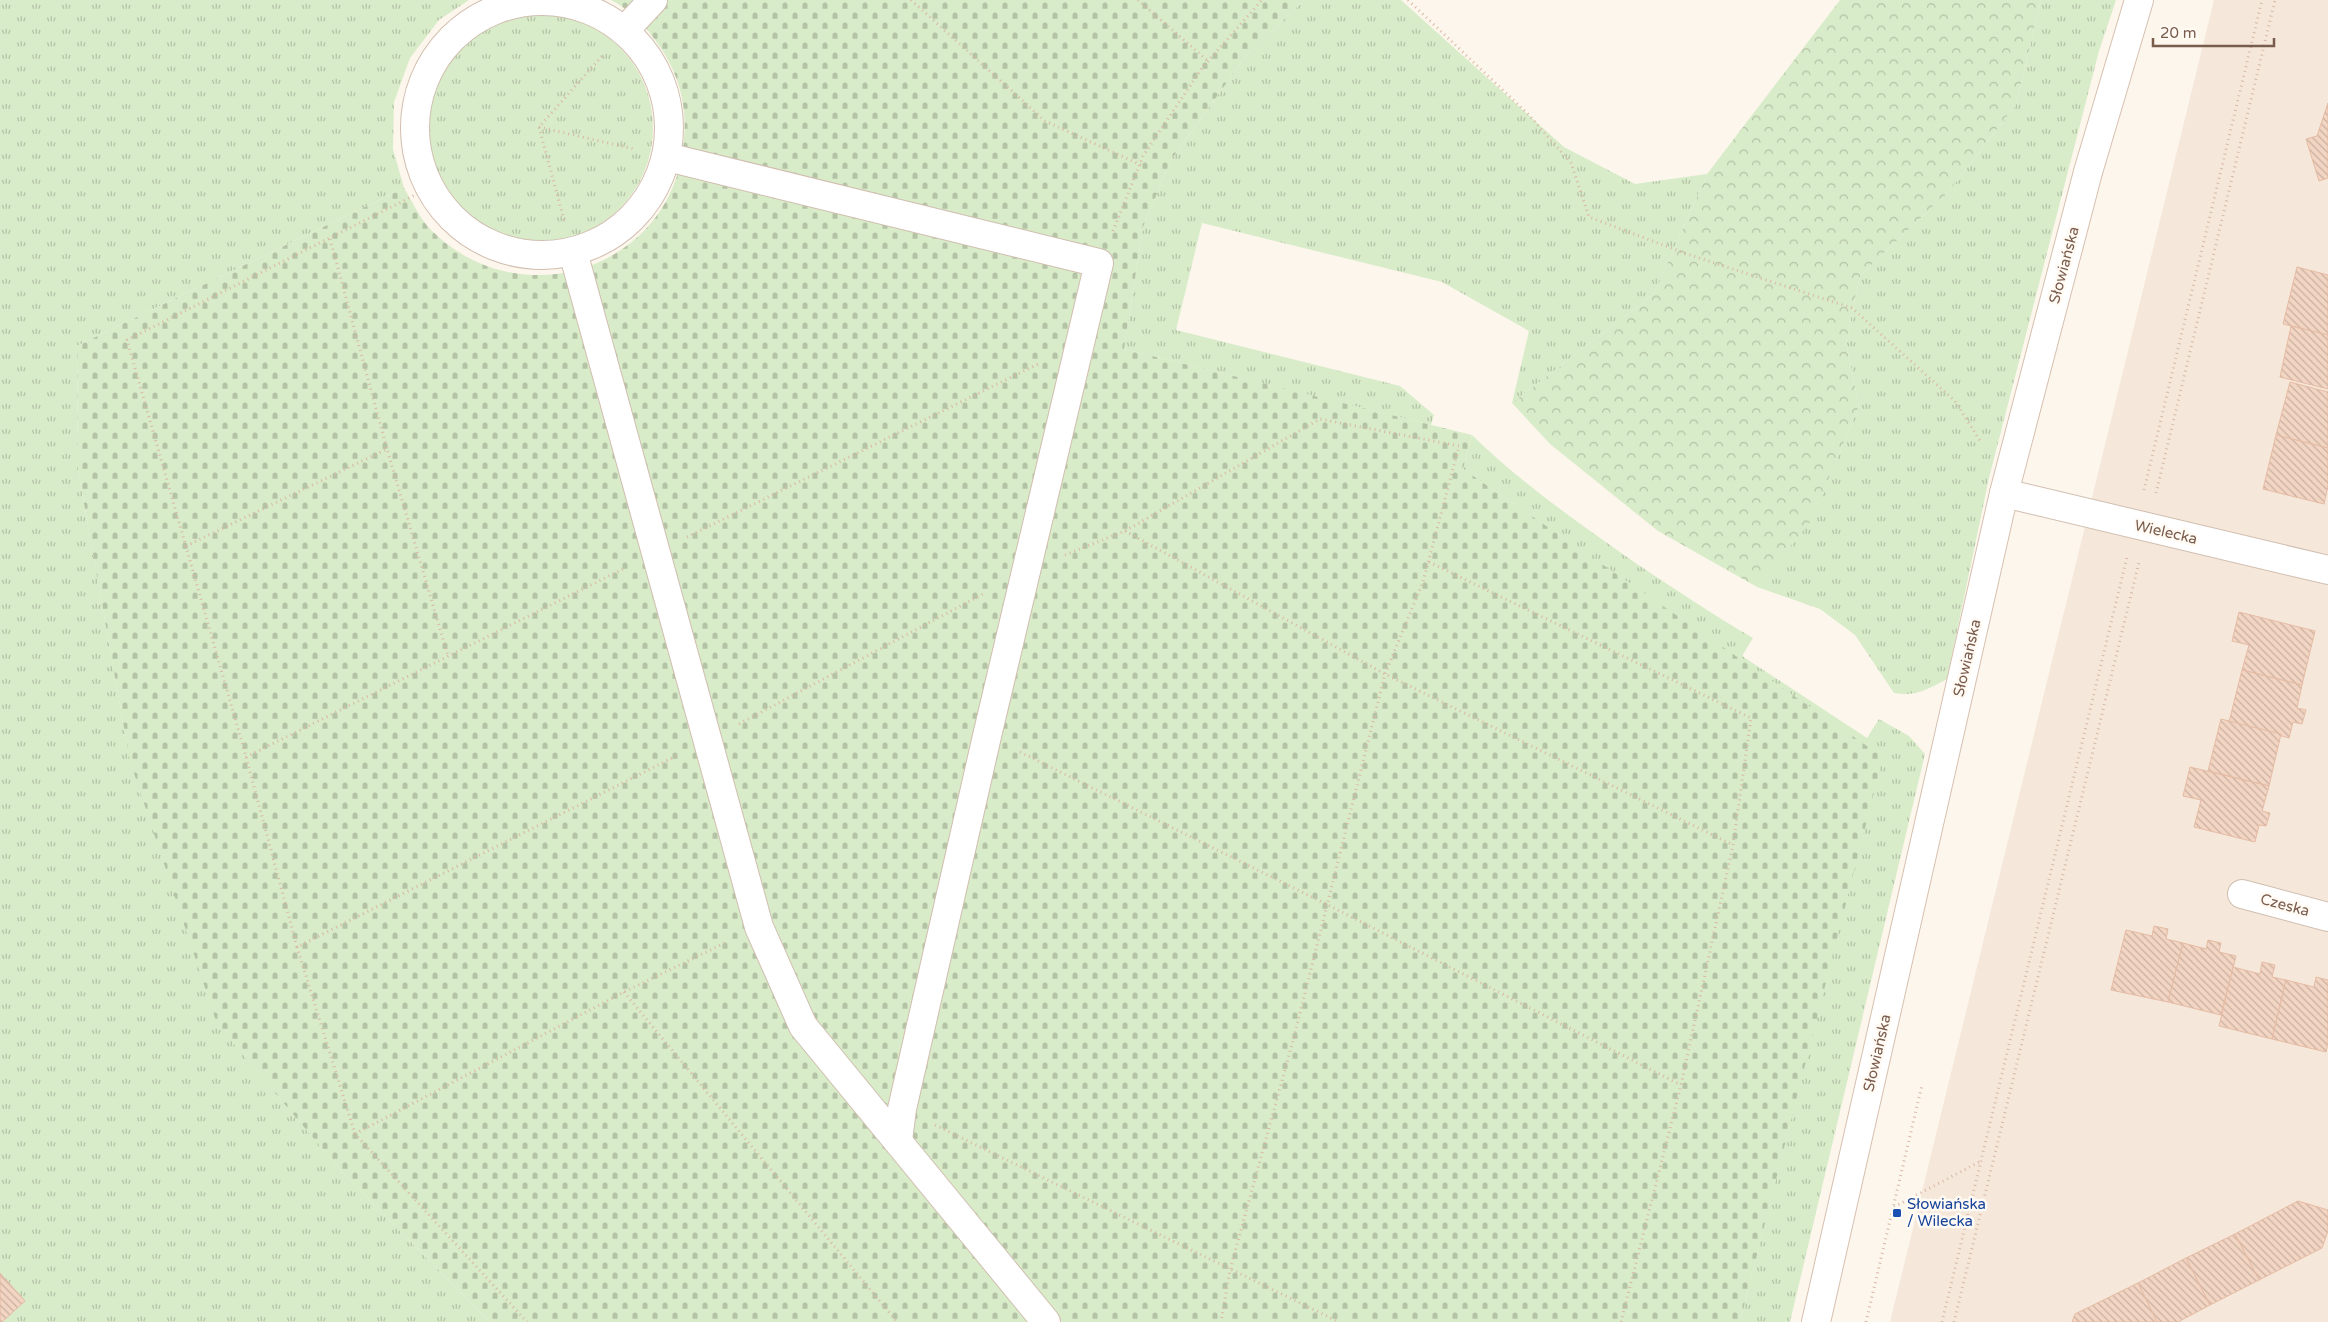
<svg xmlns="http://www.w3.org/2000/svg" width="2328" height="1322" viewBox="0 0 2328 1322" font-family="'Varela Round',sans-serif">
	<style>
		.residential { fill: #f5e8da }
		.grass { fill: url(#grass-tufts) }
		.forest { fill: url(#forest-crowns) }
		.cemetery { fill: url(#cemetery-stones) }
		.building { fill: url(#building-back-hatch); stroke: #e6bba3 }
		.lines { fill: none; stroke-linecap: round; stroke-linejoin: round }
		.street-casing { stroke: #d1beb0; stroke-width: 30 }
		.secondary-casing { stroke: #d6c0b0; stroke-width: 30 }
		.path { stroke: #d9b8a5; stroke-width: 3; stroke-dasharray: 1 4; stroke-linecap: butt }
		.street { stroke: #fff; stroke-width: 28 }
		.secondary { stroke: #fff; stroke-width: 28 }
		.transit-dot { fill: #1a4fb4; stroke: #fffaf3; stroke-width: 2 }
		.labels { text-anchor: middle; stroke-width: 5; stroke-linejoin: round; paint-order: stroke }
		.street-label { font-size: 15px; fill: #7a5c4d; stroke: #fffaf3 }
		.transit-label { font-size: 15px; fill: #164399; stroke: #fffaf3; text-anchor: start }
	</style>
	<defs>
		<pattern id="grass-tufts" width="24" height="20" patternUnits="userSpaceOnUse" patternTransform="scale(1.25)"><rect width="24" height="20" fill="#d8ecc9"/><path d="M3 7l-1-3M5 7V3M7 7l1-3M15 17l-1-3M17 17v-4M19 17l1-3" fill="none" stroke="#b4c2a5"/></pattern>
		<pattern id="forest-crowns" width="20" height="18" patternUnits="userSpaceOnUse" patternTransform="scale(1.25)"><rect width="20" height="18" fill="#d8ecc9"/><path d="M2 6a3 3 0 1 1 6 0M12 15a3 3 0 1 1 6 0" fill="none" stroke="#b4c2a5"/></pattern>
		<pattern id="cemetery-stones" width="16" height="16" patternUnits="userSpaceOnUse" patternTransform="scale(1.25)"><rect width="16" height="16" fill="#d8ecc9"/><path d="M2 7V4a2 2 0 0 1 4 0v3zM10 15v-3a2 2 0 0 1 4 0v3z" fill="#b4c2a5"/></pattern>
		<pattern id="building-back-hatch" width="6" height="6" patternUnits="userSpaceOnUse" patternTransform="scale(1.25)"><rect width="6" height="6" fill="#f3d5c3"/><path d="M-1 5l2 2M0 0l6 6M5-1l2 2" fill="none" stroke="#cab0a1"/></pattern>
	</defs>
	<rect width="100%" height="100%" fill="#fdf6ec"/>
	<path class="residential" d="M2214 0H2328V1322H1890Z"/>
	<g class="grass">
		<path d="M0 0H469L439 20 410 58 394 102 393 149 404 188 77 346 78 470 127 743 217 1023 341 1171 490 1322H0Z"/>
		<path d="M1304 0H1401L1564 147 1635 184 1707 174 1654 294 1512 403 1529 331 1442 282 1202 223 1176 330 1400 386 1434 415 1431 425 1124 349 1143 227 1171 160 1246 56Z"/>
		<path d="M2041 0H2116L2099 51 1989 478 1947 679C1929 689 1915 697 1894 693L1855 635 1820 609 1757 587 1811 520 1859 406 1846 342 1860 276 1948 192 2016 105Z"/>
		<circle cx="539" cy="128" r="114"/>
		<path d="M1472 435C1522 484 1580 524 1637 564 1675 589 1713 615 1753 638L1742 656 1867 738 1879 719 1909 736 1925 754 1790 1322H1740L1882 757 1463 469Z"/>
	</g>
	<path class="forest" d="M1840 0H2041L2016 105 1948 192 1860 276 1846 342 1859 406 1811 521 1757 587 1658 531 1550 444 1512 403 1654 294 1707 174Z"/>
	<path class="cemetery" d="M611 0H1304L1246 56 1171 160 1143 227 1124 349 1472 435 1463 469 1883 757 1740 1322H490L341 1171 217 1024 130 761 78 470 77 346 404 188C412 201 420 219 431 230 521 320 675 268 684 139 687 108 680 79 664 53 651 32 633 11 611 0Z"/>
	<g class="building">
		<path d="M2328 103V178L2319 181 2306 139 2317 136Z"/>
		<path d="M2297 267 2328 275V335L2283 324Z"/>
		<path d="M2291 326 2328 335V389L2280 377Z"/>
		<path d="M2290 382 2328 392V448L2276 435Z"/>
		<path d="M2276 435 2328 448V486L2324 504 2263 489Z"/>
		<path d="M2239 612 2315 631 2302 685 2242 670 2249 645 2232 641Z"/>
		<path d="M2242 670 2302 685 2297 708 2306 710 2302 724 2293 722 2289 738 2229 722Z"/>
		<path d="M2221 719 2281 734 2269 786 2208 771Z"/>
		<path d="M2190 767 2269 786 2262 811 2270 813 2266 826 2259 825 2255 842 2194 827 2201 800 2183 796Z"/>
		<path d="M2154 926 2168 929 2166 939 2183 943 2168 1002 2111 990 2126 930 2152 936Z"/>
		<path d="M2208 940 2221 943 2219 952 2236 956 2221 1015 2168 1002 2183 943 2206 949Z"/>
		<path d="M2262 962 2275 965 2272 977 2286 980 2272 1039 2219 1026 2233 967 2260 974Z"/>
		<path d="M2316 977 2328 980V1042L2326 1052 2272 1039 2286 980 2314 987Z"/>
		<path d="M2298 1201 2328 1210V1231L2322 1248 2259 1280 2235 1234Z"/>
		<path d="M2235 1234 2259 1280 2210 1305 2186 1258Z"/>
		<path d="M2186 1258 2210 1305 2178 1322H2157L2138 1283Z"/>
		<path d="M0 1273 25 1301 2 1322H0Z"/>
		<path d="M2138 1283 2157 1322H2072L2075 1314Z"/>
	</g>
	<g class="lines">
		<g class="street-casing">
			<g id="street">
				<circle cx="542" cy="128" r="127"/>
				<path d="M625 30 653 0"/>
				<path d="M667 157 1099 263 987 736 902 1109 898 1140"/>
				<path d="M573 252 759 927 803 1026 1046 1322"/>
				<path d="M2004 493 2328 570"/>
				<path d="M2242 894 2328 917"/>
			</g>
		</g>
		<g class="secondary-casing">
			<path id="secondary" d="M1816 1322 2004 493 2088 172 2139 0"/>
		</g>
		<g class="path">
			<path d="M511 0 513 5"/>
			<path d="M911 0 1045 121 1141 165"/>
			<path d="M1138 0 1208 61"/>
			<path d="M1408 0 1528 114 1571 163 1589 217 1687 254 1852 308 1955 401 1980 441"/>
			<path d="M539 127 634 149"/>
			<path d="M427 189 127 340 246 757 297 947 676 756"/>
			<path d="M564 220 539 127 602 56"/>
			<path d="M1113 231 1143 156 1202 68 1262 0"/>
			<path d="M330 239 387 449 448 656"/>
			<path d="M2144 490 2262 0"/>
			<path d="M2156 493 2275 0"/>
			<path d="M1125 531 1385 674 1733 845"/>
			<path d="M687 537 1038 364"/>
			<path d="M186 546 387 449"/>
			<path d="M1065 555 1125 531 1320 419 1459 446 1423 582 1385 674 1294 1037 1230 1270 1221 1322"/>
			<path d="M1429 562 1751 718 1733 845 1681 1085 1621 1322"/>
			<path d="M739 724 983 594"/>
			<path d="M1020 752 1326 904 1681 1085"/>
			<path d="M246 757 623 569"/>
			<path d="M297 947 355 1134 527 1322"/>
			<path d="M624 992 897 1322"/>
			<path d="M935 1125 1339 1322"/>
			<path d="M355 1134 624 992 727 942"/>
			<path d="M1894 1207 1981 1161"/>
			<path d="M1866 1322 1922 1085"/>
			<path d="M1942 1322 2127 557"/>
			<path d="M1954 1322 2139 562"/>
		</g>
		<use href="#street" class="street"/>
		<use href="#secondary" class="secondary"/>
	</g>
	<rect class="transit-dot" x="1892" y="1208" width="10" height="10" rx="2.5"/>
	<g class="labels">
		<g class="street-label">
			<text transform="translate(2064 265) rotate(-75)" y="5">Słowiańska</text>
			<text transform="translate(2166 532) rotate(13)" y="5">Wielecka</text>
			<text transform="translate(1967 658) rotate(-77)" y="5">Słowiańska</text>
			<text transform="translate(2285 905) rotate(15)" y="5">Czeska</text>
			<text transform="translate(1877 1053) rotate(-77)" y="5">Słowiańska</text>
		</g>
		<g class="transit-label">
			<text x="1907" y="1209">Słowiańska<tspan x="1907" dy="17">/ Wilecka</tspan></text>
		</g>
	</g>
	<path d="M2153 38v8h121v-8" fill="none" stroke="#7a5c4d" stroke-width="2.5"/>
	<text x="2160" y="38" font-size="15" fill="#7a5c4d" stroke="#fffaf3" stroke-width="4" paint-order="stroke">20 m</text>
</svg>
